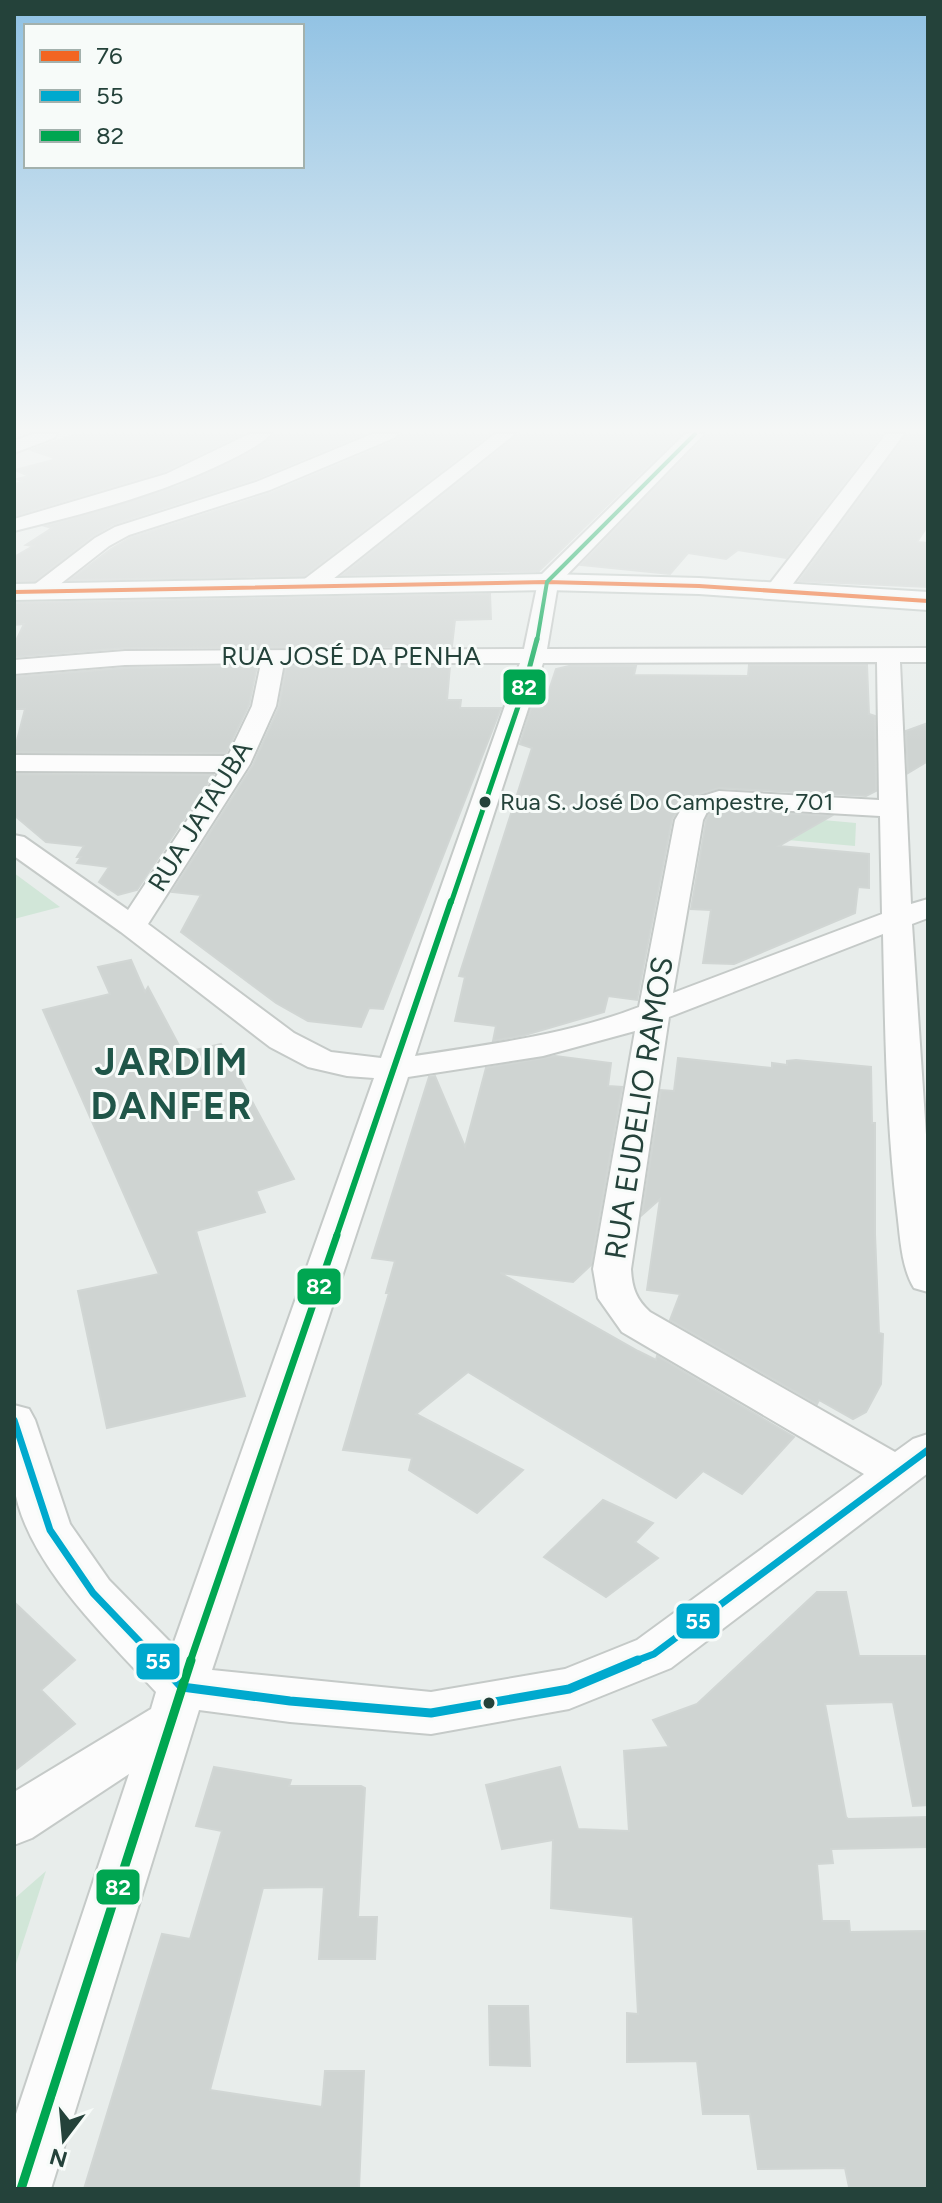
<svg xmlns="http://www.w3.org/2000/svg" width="942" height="2203" viewBox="0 0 942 2203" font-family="Figtree,sans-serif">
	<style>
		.green { fill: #d1e6d8 }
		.building { fill: #cfd4d2; stroke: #d1d6d4; stroke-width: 2 }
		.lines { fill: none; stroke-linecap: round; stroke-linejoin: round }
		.minor-casing { stroke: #c5cac8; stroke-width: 4 }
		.secondary-casing { stroke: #c3cbc8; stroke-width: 4 }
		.minor { fill: #fcfcfc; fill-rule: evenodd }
		.secondary { fill: #fcfcfc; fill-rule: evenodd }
		.bus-1-casing { stroke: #f7fbf9; stroke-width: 8 }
		.bus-2-far1-casing { stroke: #f7fbf9; stroke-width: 13 }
		.bus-2-casing { stroke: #f7fbf9; stroke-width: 15 }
		.bus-3-far4-casing { stroke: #f7fbf9; stroke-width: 8 }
		.bus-3-far3-casing { stroke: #f7fbf9; stroke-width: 10 }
		.bus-3-far2-casing { stroke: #f7fbf9; stroke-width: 12 }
		.bus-3-far1-casing { stroke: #f7fbf9; stroke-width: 13 }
		.bus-3-casing { stroke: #f7fbf9; stroke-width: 15 }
		.bus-1 { stroke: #f26522; stroke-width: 4 }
		.bus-2-far1 { stroke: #00a9ce; stroke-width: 7 }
		.bus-2 { stroke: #00a9ce; stroke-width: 9 }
		.bus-3-far4 { stroke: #00a651; stroke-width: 4 }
		.bus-3-far3 { stroke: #00a651; stroke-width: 5 }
		.bus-3-far2 { stroke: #00a651; stroke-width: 6 }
		.bus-3-far1 { stroke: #00a651; stroke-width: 7 }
		.bus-3 { stroke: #00a651; stroke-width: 9 }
		.bus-dot { fill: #24423a; stroke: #f7fbf9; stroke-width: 3 }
		.labels { text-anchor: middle; stroke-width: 6; stroke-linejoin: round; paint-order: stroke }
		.far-bus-label { font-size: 24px; fill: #24423a; stroke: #f7fbf9; text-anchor: start }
		.far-street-label { font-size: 26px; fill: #24423a; stroke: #f7fbf9 }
		.street-label { font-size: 30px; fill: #24423a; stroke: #f7fbf9 }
		.district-label { font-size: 38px; font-weight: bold; letter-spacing: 2px; fill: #1f5548; stroke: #f7fbf9 }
		.line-badge { stroke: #f7fbf9; stroke-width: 3 }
		.badge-label { font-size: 22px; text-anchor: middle; font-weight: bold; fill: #fff }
	</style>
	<rect width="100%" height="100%" fill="#e8edeb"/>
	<g class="green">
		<path d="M723 811 856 823 855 846 720 834Z"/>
		<path d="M14 873 60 907 14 919Z"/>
		<path d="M46 1871 14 1970V1899Z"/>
	</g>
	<g class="building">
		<path d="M76 434H242L165 471 14 516V484L23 482 17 479 29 476 15 470 57 459 31 450Z"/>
		<path d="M274 434H364L255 479 114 524 93 536 35 581H14V557L33 546 26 545 52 528 45 526 179 486 247 454Z"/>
		<path d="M400 434H490L304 576 70 580 111 549 130 538 271 493 395 441Z"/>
		<path d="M518 434H681L539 571 343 575Z"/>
		<path d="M707 434H882L786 558 738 550 726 559 688 553 670 574 581 565Z"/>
		<path d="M907 434H928V525L917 542 928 543V587L799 581Z"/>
		<path d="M490 594 491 619 455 620 452 646 125 648 14 657V645L24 624 14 625V603Z"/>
		<path d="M749 665H867L869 714 875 716 876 791 866 796 719 788 685 798 672 819 637 1000 608 996 604 1012 525 1035 493 1041 496 1026 455 1021 465 977 459 976 532 748 520 744 531 708H543L556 669 569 666H636L634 675 748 676Z"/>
		<path d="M257 666 249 705 226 753 14 752 25 709H14V677L125 668Z"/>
		<path d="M286 666H450L447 700H461L460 708H501L383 1009 369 1008 361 1027 308 1021 276 1003 181 932 201 895 172 892 253 765 279 707Z"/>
		<path d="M928 723V761L908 773 906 731Z"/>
		<path d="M14 774 213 775 137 890 118 895 99 882 109 867 77 863 81 857H77L84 846 46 842 14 815Z"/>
		<path d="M721 810 831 816 779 846 869 854V888L858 887 855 913 734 964 703 963 711 910 691 909 706 821 709 814Z"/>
		<path d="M131 960 145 992 148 987 183 1053 221 1044 294 1179 256 1191 265 1212 196 1231 245 1396 107 1428 78 1291 159 1274 43 1010 110 994 98 967Z"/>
		<path d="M555 1056 611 1063 608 1086 622 1087 591 1265 573 1282 500 1273 638 1351 656 1360 657 1356 794 1437 742 1494 703 1471 676 1498 468 1372 416 1414 523 1470 477 1513 409 1470 412 1458 343 1450 389 1293H386L395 1261 372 1258 429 1077 435 1076 465 1147 486 1068Z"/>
		<path d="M678 1058 772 1068V1063L787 1065V1061L796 1060 871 1067 872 1123H875V1234L879 1333 883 1334 881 1384 866 1412 853 1419 819 1400 817 1404 670 1320 680 1294 647 1290 660 1199 642 1215 661 1090 674 1091Z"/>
		<path d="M603 1500 653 1523 635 1542 658 1558 606 1597 544 1557Z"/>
		<path d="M817 1592H846L859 1656H928V1805L913 1806 893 1702 825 1704 846 1817 848 1819 928 1817V1847L831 1849 833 1863 817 1864 822 1921H849L850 1932 928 1931V2189L849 2187 845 2168 758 2169 750 2114H703L697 2061 627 2062V2013L638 2014 633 1917 551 1908 553 1840 502 1849 486 1785 560 1767 578 1829 629 1831 624 1751 669 1747 653 1720 697 1704Z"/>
		<path d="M14 1602 75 1660 41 1690 75 1724 14 1771Z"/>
		<path d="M214 1767 291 1780 289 1786H361L365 1788 358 1917H377L375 1959H319L324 1887 263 1888 210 2090 322 2107 325 2071H364L359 2189H84L162 1934 190 1939 222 1831 196 1826Z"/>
		<path d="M489 2006H528L530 2066 490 2065Z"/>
	</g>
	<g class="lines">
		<g class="minor-casing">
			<g id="minor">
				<path d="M32 434H57L54 438 14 453V441Z"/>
				<path d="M249 434H271C261 445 243 453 230 460 162 494 87 513 14 531V519L166 474Z"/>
				<path d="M372 434H397L394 438 270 490 129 535 109 546 45 596 37 598 26 591 95 538 115 527 256 482Z"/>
				<path d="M495 434H515L318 591H302L299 586 302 581Z"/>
				<path d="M685 434H704L558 584 547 649 928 648V662H900L911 904 928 899V918L912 924 928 1165V1292L914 1288C901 1267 900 1235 897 1211 886 1119 885 1026 883 934L669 1017 631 1269C632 1288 636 1299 650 1312L895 1452 913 1439 928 1434V1473L671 1668 569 1709 431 1734 290 1722 199 1710 51 2189H14V2120L129 1774 32 1838 14 1845V1792L151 1709 156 1692C107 1638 24 1561 14 1485 10 1460 14 1431 14 1405L29 1409 35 1420 70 1524 109 1580 173 1645 374 1078 347 1076 308 1067 270 1047 121 932 14 856V835L24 837 128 910 219 772 14 771V755L228 756 252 706 261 663 125 665 14 674V660L125 651 524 649 539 577ZM877 662 879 800 719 791 686 801 675 820 639 1007C567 1035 491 1044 415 1056L543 663ZM284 663H520L381 1058 331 1052 294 1033 148 924 250 764 276 706ZM721 807 880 816 882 914 673 993 703 820 707 812ZM635 1031 593 1269 598 1298 622 1332 864 1474 637 1640 565 1669 431 1692 212 1670 408 1077 543 1056Z"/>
				<path d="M886 434H904L784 596H768L765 591 768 586Z"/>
			</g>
		</g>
		<g class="secondary-casing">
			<path id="secondary" d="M547 574 699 578 928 592V610L699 594 547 590 14 600V584Z"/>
		</g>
		<use href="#minor" class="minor"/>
		<use href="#secondary" class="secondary"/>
		<g class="bus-1-casing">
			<path id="bus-1" d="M14 592 547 582 699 586 928 601"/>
		</g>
		<g class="bus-2-far1-casing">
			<g id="bus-2-far1">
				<path d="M14 1420 50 1530 93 1593 159 1662"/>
				<path d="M633 1662 654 1654 928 1450"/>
			</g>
		</g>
		<g class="bus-2-casing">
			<path id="bus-2" d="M157 1660 182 1687 290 1701 431 1713 569 1689 638 1660"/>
		</g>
		<g class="bus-3-far4-casing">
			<path id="bus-3-far4" d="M537 641 547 582 695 434"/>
		</g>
		<g class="bus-3-far3-casing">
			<path id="bus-3-far3" d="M451 903 523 692 537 639"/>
		</g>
		<g class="bus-3-far2-casing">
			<path id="bus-3-far2" d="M336 1237 451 901"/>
		</g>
		<g class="bus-3-far1-casing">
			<path id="bus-3-far1" d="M190 1662 337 1235"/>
		</g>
		<g class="bus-3-casing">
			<path id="bus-3" d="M21 2189 191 1660"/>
		</g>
		<use href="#bus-1" class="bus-1"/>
		<use href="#bus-2-far1" class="bus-2-far1"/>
		<use href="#bus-2" class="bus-2"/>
		<use href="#bus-3-far4" class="bus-3-far4"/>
		<use href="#bus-3-far3" class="bus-3-far3"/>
		<use href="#bus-3-far2" class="bus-3-far2"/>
		<use href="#bus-3-far1" class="bus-3-far1"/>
		<use href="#bus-3" class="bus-3"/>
	</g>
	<linearGradient id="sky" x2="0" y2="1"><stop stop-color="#8fc1e3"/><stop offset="0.58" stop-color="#f5f7f6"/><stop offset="1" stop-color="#f5f7f6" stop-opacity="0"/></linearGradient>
	<rect width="942" height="742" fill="url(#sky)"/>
	<g class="bus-dot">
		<circle cx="485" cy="802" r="7"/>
		<circle cx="489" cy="1703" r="7"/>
	</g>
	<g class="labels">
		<g class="far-bus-label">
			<text x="500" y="810">Rua S. José Do Campestre, 701</text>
		</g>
		<g class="far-street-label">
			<text x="351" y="665">RUA JOSÉ DA PENHA</text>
			<text transform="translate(200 816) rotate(-58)" y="9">RUA JATAUBA</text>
		</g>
		<g class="street-label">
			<text transform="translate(639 1108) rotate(-81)" y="10">RUA EUDELIO RAMOS</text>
		</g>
		<g class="district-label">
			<text x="172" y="1075">JARDIM<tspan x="172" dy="44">DANFER</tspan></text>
		</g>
	</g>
	<g class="line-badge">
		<rect x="502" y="668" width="45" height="38" rx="8" fill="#00a651"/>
		<rect x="296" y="1267" width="46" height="39" rx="8" fill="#00a651"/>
		<rect x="675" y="1602" width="46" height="38" rx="8" fill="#00a9ce"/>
		<rect x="135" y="1642" width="46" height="39" rx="8" fill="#00a9ce"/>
		<rect x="95" y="1868" width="46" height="38" rx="8" fill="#00a651"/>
	</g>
	<g class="badge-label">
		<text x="524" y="695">82</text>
		<text x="319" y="1294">82</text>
		<text x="698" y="1629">55</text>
		<text x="158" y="1669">55</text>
		<text x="118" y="1895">82</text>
	</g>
	<rect width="942" height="2203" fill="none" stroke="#24423a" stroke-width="32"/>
	<rect x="24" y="24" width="280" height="144" fill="#f7fbf9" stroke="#a3b1ad" stroke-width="2"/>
	<rect x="40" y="50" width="40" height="12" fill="#f26522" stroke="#a3b1ad" stroke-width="2"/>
	<text x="96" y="64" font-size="24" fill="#24423a">76</text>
	<rect x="40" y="90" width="40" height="12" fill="#00a9ce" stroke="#a3b1ad" stroke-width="2"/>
	<text x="96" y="104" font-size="24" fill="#24423a">55</text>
	<rect x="40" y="130" width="40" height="12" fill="#00a651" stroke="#a3b1ad" stroke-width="2"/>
	<text x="96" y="144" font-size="24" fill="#24423a">82</text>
	<g transform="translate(64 2139) rotate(196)" stroke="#f7fbf9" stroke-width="6" paint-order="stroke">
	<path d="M0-6L14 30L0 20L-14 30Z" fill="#24423a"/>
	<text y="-12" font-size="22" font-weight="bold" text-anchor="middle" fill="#24423a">N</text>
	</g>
</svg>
